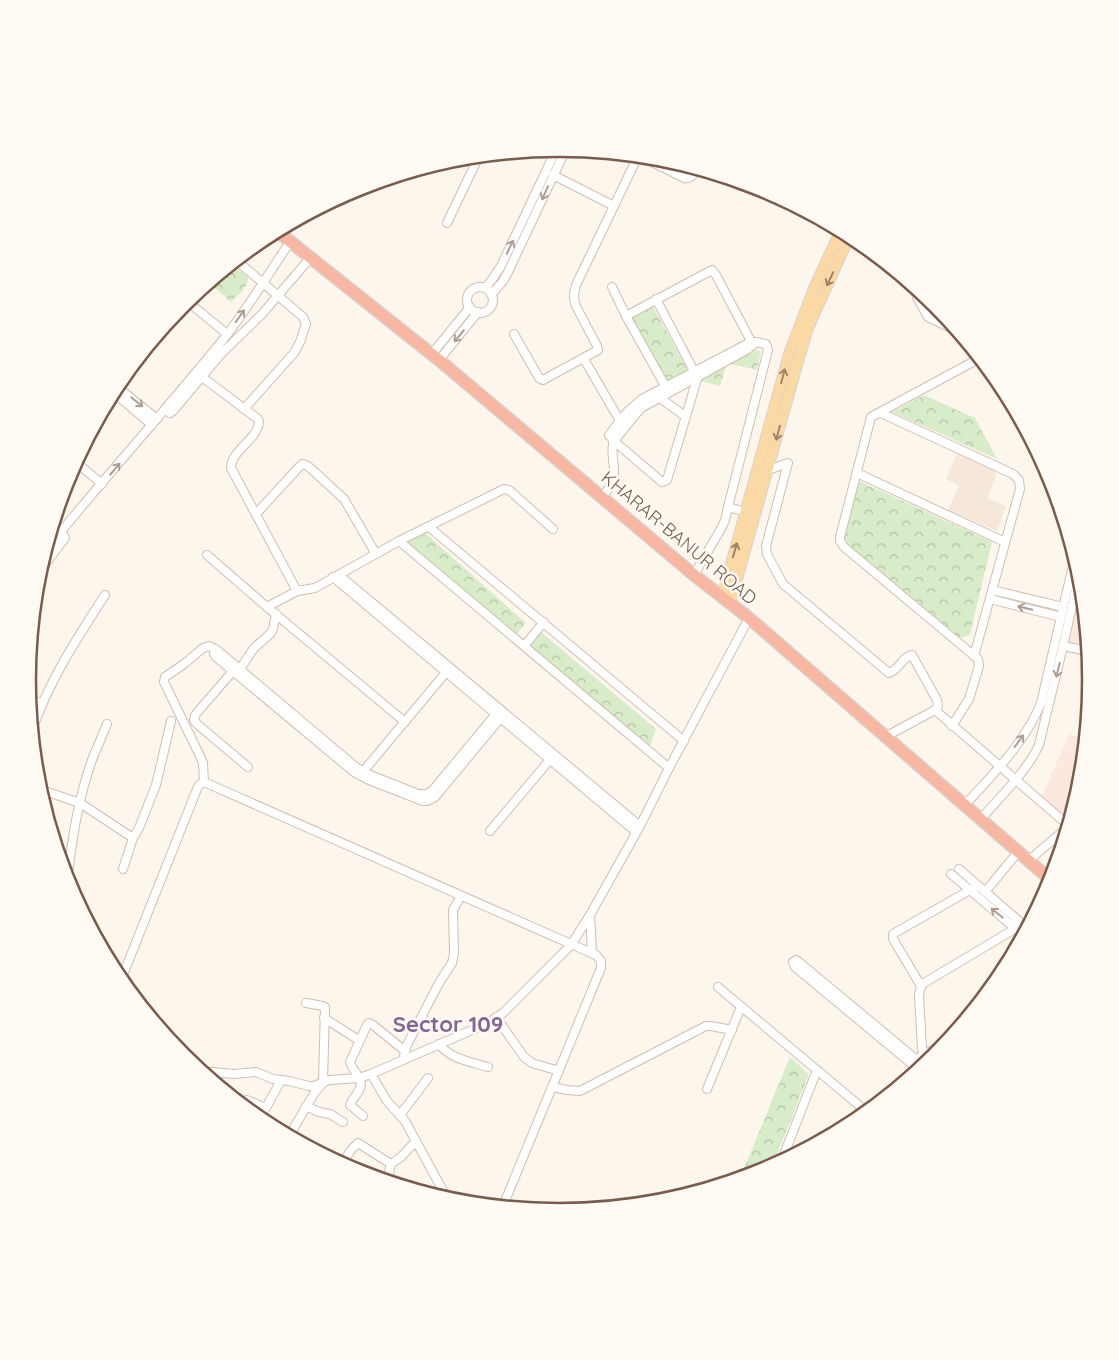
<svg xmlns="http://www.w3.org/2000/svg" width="1119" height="1360" viewBox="0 0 1119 1360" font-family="Quicksand,sans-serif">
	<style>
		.residential { fill: #f5e8da }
		.commercial { fill: #fde8e0 }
		.park { fill: url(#park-crowns) }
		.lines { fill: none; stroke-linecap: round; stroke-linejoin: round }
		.minor-casing { stroke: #d1beb0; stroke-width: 10 }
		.major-casing { stroke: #dad1cd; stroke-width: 12 }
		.highway-casing { stroke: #dad1cd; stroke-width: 14 }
		.minor { stroke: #fff; stroke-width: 8 }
		.major { stroke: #fbd9a5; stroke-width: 10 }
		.highway { stroke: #f7b7a3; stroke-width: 11 }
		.oneway { stroke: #af9d94 }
		.oneway2 { stroke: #a18267 }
		.labels { text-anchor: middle; stroke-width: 5; stroke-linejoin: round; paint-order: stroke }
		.street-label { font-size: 18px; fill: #7a5c4d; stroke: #fffaf3 }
		.district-label { font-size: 22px; font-weight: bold; fill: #846695; stroke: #fffaf3 }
		.rim { fill: none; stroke: #7a5c4d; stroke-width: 2.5 }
	</style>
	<defs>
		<pattern id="park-crowns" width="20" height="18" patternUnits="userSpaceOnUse" patternTransform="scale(1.25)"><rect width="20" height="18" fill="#d8ecc9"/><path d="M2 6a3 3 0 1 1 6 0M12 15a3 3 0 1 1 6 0" fill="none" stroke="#b4c2a5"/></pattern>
	</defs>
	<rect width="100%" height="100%" fill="#fdf6ec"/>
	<path class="residential" d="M958 452 998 470 987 498 1006 506 997 531 948 510 959 486 946 479Z"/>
	<g class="commercial">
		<path d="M1080 580H1082L1089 657 1063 652 1060 643Z"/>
		<path d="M1069 734 1086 740 1081 784 1069 825 1040 801Z"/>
	</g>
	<g class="park">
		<path d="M233 265 248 277C249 287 238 295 231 302L214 287Z"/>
		<path d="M921 292 936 304 954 326 927 314 917 300Z"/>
		<path d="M652 305 688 371 666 383 631 317Z"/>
		<path d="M752 350 761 351 757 370 727 363 720 386 697 380 745 352Z"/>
		<path d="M924 395 975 418 997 459 892 412Z"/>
		<path d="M857 480 992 542 970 634C963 640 957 637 950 633L839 537Z"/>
		<path d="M423 531 526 623 513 638 403 540Z"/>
		<path d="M541 632 656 729 649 749 528 648Z"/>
		<path d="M790 1057 809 1074 772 1167 763 1172 740 1178Z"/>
	</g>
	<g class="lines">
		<g class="minor-casing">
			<g id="minor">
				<path d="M640 156 684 178C691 179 694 175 697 168"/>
				<path d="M553 175 614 206 638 156"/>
				<path d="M447 223 479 156"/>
				<path d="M236 260 303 317 306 324 300 342 294 353 244 409"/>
				<path d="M612 287 626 316 668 391"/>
				<circle cx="480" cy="300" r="13"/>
				<path d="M485 288 491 281 501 266 557 148"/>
				<path d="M916 288 915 291 917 297 928 317 959 332"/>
				<path d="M491 295 503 281 508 272 566 149"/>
				<path d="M187 301 227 334"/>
				<path d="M626 316 712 270 716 275 753 345"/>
				<path d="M514 334 539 378 543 380 598 350 597 346 576 306C573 298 574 293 576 285L614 206"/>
				<path d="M432 354 470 307"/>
				<path d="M584 359 620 421"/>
				<path d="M439 360 478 312"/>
				<path d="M202 377 258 419 259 421C259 439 231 450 231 468L297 591"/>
				<path d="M116 386 157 419"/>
				<path d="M113 392 152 425"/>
				<path d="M659 397 686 417"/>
				<path d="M165 410 170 413 173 411 221 354 263 313 311 257"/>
				<path d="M881 413 1013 474 1019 480 1020 489 974 656"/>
				<path d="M76 462 102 484"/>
				<path d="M768 470 788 463 766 546 767 554 783 584 889 673C899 670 903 656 912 655L937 700 938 706 935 710 1069 826"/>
				<path d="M857 473 1005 542"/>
				<path d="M602 497C606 492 611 487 613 480 617 467 609 453 614 441L662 482 667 480 697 379 694 371 656 299"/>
				<path d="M728 507 768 350 766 344 756 342 747 344 642 399 628 411 609 435 614 441 641 408 748 349 756 342"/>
				<path d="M256 514 299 467 303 464 308 466 344 499 376 554"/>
				<path d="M429 527 684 741"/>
				<path d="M399 541 669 768"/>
				<path d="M45 551C104 478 167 409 226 336 249 306 269 273 290 242"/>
				<path d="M207 555 267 607 405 722"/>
				<path d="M39 572 65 538 64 536 53 526"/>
				<path d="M339 575 640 826"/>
				<path d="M694 575 722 527 725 520 728 507 746 512"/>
				<path d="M333 577 636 832"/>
				<path d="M992 590 1063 607"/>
				<path d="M990 599 1061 617"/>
				<path d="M267 607 297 591 315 588 399 541 504 489 509 490 553 529"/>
				<path d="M524 646 544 622"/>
				<path d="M1063 646 1089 651"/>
				<path d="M217 650 214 654 216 657 354 772 369 780 423 801H427L435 797 503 715"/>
				<path d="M240 669 254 648 271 633 273 629 276 614"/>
				<path d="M233 671 195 715 194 720 197 724 248 767"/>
				<path d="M29 698 42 704"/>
				<path d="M952 726 969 699 979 666 978 659 844 547 840 541V537L871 417 980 358"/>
				<path d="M32 730C50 679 76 640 105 595"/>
				<path d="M885 737 935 710"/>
				<path d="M361 774 448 670"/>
				<path d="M204 782 203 763 199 754 164 682 165 677 184 664 203 648 209 646 217 650 357 768 370 775 418 794H427L433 790 500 709"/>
				<path d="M39 789 80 803 133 838"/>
				<path d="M965 805C993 774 1025 743 1041 703L1075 557"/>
				<path d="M981 819C999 798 1028 770 1039 745L1063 646 1080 571"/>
				<path d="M490 831 553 756"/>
				<path d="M1028 861 1068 827"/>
				<path d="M123 869 133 838 139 828 156 785 171 721"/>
				<path d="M959 869 1027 928"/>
				<path d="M951 874 1023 935"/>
				<path d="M67 881C72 840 78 799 92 760 97 748 102 736 107 724"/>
				<path d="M985 892 1018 852"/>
				<path d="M590 915 592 953"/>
				<path d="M121 980 197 789 199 785 204 782 596 955 601 961V968L503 1206"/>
				<path d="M921 986 893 939V934L977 886"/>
				<path d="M718 987 867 1112"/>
				<path d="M306 1003 323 1006 325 1007 323 1082"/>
				<path d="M496 1017 524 1057 532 1063 559 1071"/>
				<path d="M324 1018 360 1041"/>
				<path d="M439 1044C450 1059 471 1062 488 1067"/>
				<path d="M924 1055 922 1049 919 996 921 986 924 983 1023 924"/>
				<path d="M920 1057 947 1042"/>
				<path d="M403 1060 407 1045 439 983 452 963 454 953 453 910 461 896"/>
				<path d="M919 1070 795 967 793 962 796 960 799 962 924 1066"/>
				<path d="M202 1071 234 1074 256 1072 273 1079 289 1081 309 1086H314L329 1080 359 1078 371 1074 472 1030 488 1023 503 1013 571 945 590 915 640 826 669 768 749 618"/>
				<path d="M371 1074 387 1101 405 1121 448 1200"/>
				<path d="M553 1087 567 1090 580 1091 706 1026H711L732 1030"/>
				<path d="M707 1089 741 1007"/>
				<path d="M247 1100 266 1108 281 1080"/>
				<path d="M306 1106 319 1112 330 1114 343 1122"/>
				<path d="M400 1115 428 1078"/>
				<path d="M363 1116 350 1105C352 1099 358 1094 360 1088 364 1078 352 1071 350 1062L367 1025 369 1023 373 1025 405 1051"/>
				<path d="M289 1136 315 1092 323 1083"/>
				<path d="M781 1162 817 1070"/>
				<path d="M342 1164 351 1150 358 1143 391 1164"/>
				<path d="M387 1181 391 1164 401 1157 416 1141"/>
			</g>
		</g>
		<g class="major-casing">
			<g id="major">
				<path d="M722 597 789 354 815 286 841 230"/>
				<path d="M730 604 797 365 808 328 850 235"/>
			</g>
		</g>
		<g class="highway-casing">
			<path id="highway" d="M277 231 439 360 694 575 749 618 1052 881"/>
		</g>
		<use href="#minor" class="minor"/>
		<use href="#major" class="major"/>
		<use href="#highway" class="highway"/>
	</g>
	<defs><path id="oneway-shaft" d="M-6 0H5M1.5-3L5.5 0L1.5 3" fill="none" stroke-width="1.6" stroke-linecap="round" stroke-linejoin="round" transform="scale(1.25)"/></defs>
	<g class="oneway">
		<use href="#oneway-shaft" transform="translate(545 193) rotate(114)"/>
		<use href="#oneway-shaft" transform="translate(510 247) rotate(-64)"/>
		<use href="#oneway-shaft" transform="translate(240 316) rotate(-55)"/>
		<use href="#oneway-shaft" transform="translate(459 336) rotate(130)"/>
		<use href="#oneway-shaft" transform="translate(137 402) rotate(39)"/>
		<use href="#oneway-shaft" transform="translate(115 469) rotate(-50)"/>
		<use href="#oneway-shaft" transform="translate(1025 608) rotate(-166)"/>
		<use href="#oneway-shaft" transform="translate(1058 670) rotate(104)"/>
		<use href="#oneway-shaft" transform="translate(1019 741) rotate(-53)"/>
		<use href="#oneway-shaft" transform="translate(997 913) rotate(-141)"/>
	</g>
	<g class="oneway2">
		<use href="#oneway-shaft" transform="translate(830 279) rotate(115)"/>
		<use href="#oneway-shaft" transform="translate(783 376) rotate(-75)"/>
		<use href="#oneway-shaft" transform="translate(778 433) rotate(105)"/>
		<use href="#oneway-shaft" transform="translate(735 550) rotate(-74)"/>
	</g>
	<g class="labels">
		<g class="street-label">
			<text transform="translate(679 538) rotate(40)" y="6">KHARAR-BANUR ROAD</text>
		</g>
		<g class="district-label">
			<text x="448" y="1032">Sector 109</text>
		</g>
	</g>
	<path d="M0 0H1119V1360H0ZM36 680a523 523 0 1 1 1046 0a523 523 0 1 1-1046 0Z" fill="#fffaf3" fill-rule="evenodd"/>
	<path class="rim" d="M36 680a523 523 0 1 1 1046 0a523 523 0 1 1-1046 0Z"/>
</svg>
